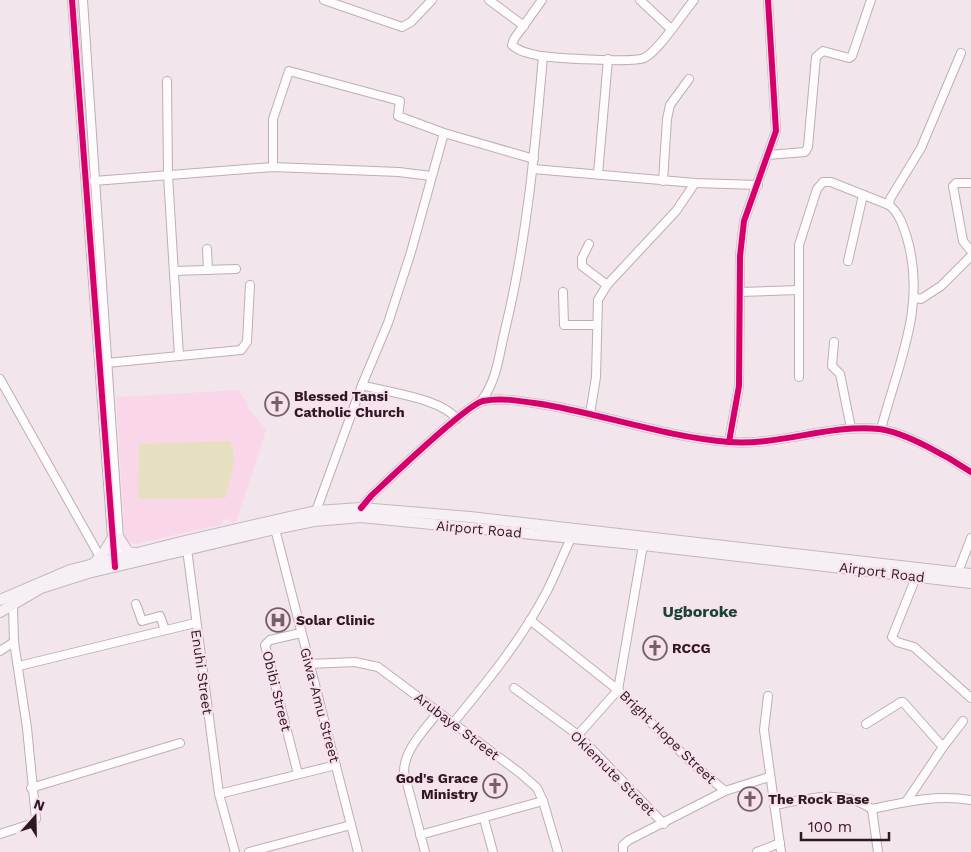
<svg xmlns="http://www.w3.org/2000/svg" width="971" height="852" viewBox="0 0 971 852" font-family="'Work Sans',sans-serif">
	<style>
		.built { fill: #f9d7e8 }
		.green { fill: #e6e0c1 }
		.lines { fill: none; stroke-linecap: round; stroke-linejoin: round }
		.minor-casing { stroke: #bdaeb6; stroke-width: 10 }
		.major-casing { stroke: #c4b6bd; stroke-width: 12 }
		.minor { stroke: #fdfbfc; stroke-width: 8 }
		.major { stroke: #f6f0f4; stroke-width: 10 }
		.cycleway-casing { stroke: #f8e0ec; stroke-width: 9 }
		.cycleway { stroke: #d6006c; stroke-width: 6 }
		.labels { text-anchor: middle; stroke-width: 4.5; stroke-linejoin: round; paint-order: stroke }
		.poi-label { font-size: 14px; font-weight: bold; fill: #2d1923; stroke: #f8e0ec; text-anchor: start }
		.street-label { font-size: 14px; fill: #2d1923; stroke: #f8e0ec }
		.quarter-label { font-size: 16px; font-weight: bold; fill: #154535; stroke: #f8e0ec }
	</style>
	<rect width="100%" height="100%" fill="#f2e6ec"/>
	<path class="built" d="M240 390 241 396 247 401 248 408 266 430 235 525 228 519 222 520 223 524 135 544 125 541 116 397Z"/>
	<path class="green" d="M230 441C239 460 230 479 226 498L140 499 138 496 139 444Z"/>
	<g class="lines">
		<g class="minor-casing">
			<g id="minor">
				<path d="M72 0 114 564"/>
				<path d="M83 0 119 538 123 561"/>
				<path d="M324 0 402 27 411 22 432 0"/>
				<path d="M489 0 524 26"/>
				<path d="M542 0 514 39 512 45C519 52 531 54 541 56 555 58 634 63 644 58 658 52 683 13 694 0"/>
				<path d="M640 0 671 29"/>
				<path d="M167 81 168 175 179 356"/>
				<path d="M768 155 805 152 808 147 816 57 823 51 849 58 852 56 871 0"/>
				<path d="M273 167V119L289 71 400 101 398 116 444 133 534 159"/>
				<path d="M533 169 695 183 758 185"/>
				<path d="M598 174 608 59"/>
				<path d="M94 181 273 167 399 172 431 176"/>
				<path d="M663 181 667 119 670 105 689 79"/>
				<path d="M971 183H956L953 186 963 241 971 251"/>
				<path d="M589 244 582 258V266L607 285"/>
				<path d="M207 249 208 270"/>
				<path d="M848 261 863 195"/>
				<path d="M174 271 236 269"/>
				<path d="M563 292 564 325H597"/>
				<path d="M740 292 799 290"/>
				<path d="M915 298 921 299 941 286 971 256"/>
				<path d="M834 342 832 366 840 374 851 428"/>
				<path d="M107 363 241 350 247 342 250 285"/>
				<path d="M799 377V245L817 189 823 182H831L889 205"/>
				<path d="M0 379 100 557"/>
				<path d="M362 385C389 393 440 398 457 419"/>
				<path d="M481 401C497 381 499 355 505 330 527 240 535 149 543 56"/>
				<path d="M590 414 596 377 598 300 607 285 676 211 695 183"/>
				<path d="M881 429C898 364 927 306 907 238 903 225 899 213 889 205L890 199 921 148 961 53"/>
				<path d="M729 442 739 386 740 256 744 221 776 131 768 0"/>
				<path d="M361 508 371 496C388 480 467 404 483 401 504 397 526 402 547 405 608 416 667 437 729 442 779 446 829 424 879 429 905 432 950 458 971 472"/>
				<path d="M316 511 362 385 388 323 411 252 444 133"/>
				<path d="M275 529 358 852"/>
				<path d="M643 545 618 690 691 762 725 791 769 777"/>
				<path d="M187 549 219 794 235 852"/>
				<path d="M958 572 971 538"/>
				<path d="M916 577 892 637 897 642 914 647 971 698"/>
				<path d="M136 604 142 621 160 616 165 630"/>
				<path d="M530 620 618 690 578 735"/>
				<path d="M0 651 14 642"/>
				<path d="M309 664 355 662 378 667 520 773 537 788 543 801 558 852"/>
				<path d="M19 666 195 623"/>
				<path d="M514 688 578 735 664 824"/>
				<path d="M768 696 764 730 781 852"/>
				<path d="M453 723C487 682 522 639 547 591 556 573 563 555 571 538"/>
				<path d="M866 724 901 702H903L943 747 906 802"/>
				<path d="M943 747 963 721"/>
				<path d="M298 774 265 645 270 640 301 633"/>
				<path d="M31 788 180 743"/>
				<path d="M219 794 336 765"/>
				<path d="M774 805C808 799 841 788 872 809 905 802 938 794 971 800"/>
				<path d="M872 809 878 852"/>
				<path d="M484 819 493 852"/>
				<path d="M0 834 31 824 36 819 27 728 14 642 13 606"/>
				<path d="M420 835 543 801"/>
				<path d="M249 852 351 825"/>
				<path d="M425 852 404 772C404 749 425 730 438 712"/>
				<path d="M623 852V845L629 840 725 791"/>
				<path d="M757 852 780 843"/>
			</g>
		</g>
		<g class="major-casing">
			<g id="major">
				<path d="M119 538 128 552 137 554"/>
				<path d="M93 564 103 554 112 539"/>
				<path d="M0 600 70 570 185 541 316 511 361 508 470 517 971 574"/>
				<path d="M0 612 41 588 88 573 275 529 314 521 361 517 643 545 971 583"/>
			</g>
		</g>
		<use href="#minor" class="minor"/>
		<use href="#major" class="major"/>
		<g class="cycleway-casing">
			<g id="cycleway">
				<path d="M72 0 115 567"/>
				<path d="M729 442 739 386 740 256 744 221 776 131 768 0"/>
				<path d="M361 508 371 496C388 480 467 404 483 401 504 397 526 402 547 405 608 416 667 437 729 442 779 446 829 424 879 429 905 432 950 458 971 472"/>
			</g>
		</g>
		<use href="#cycleway" class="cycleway"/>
	</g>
	<defs>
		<g id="church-ring" transform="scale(1.25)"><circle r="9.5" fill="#f8e0ec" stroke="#726169" stroke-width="1.5"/><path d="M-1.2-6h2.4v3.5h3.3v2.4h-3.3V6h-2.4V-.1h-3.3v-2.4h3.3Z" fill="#726169"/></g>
		<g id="hospital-ring" transform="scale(1.25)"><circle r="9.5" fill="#f8e0ec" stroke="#726169" stroke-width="1.5"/><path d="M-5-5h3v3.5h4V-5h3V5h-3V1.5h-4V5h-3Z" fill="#726169"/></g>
	</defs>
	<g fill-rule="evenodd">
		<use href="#church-ring" x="277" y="404"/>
		<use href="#hospital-ring" x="278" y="620"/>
		<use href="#church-ring" x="655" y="648"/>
		<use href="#church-ring" x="495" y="786"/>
		<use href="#church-ring" x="750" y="799"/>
	</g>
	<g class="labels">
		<g class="poi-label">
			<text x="294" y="401">Blessed Tansi<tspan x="294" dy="16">Catholic Church</tspan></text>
			<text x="296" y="625">Solar Clinic</text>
			<text x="672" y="653">RCCG</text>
			<text x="478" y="783" text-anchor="end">God's Grace<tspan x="478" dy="16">Ministry</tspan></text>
			<text x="768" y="804">The Rock Base</text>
		</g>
		<g class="street-label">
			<text transform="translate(479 529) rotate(5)" y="5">Airport Road</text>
			<text transform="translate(882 572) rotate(7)" y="5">Airport Road</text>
			<text transform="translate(202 672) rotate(82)" y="5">Enuhi Street</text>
			<text transform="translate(277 691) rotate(76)" y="5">Obibi Street</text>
			<text transform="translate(320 705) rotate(75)" y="5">Giwa-Amu Street</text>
			<text transform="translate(457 726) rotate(37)" y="5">Arubaye Street</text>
			<text transform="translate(668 737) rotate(44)" y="5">Bright Hope Street</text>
			<text transform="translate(613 773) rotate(45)" y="5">Okiemute Street</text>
		</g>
		<g class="quarter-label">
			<text x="700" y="617">Ugboroke</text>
		</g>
	</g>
	<g transform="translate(35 817) rotate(20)" stroke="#f8e0ec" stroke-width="4" paint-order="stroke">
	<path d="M0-4L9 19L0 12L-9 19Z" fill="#2d1923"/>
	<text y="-8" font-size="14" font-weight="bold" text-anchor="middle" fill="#2d1923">N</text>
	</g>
	<path d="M801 832v8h88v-8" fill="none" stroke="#2d1923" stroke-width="2.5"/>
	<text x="808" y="832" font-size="15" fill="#2d1923" stroke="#f8e0ec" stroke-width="4" paint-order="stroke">100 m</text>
</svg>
